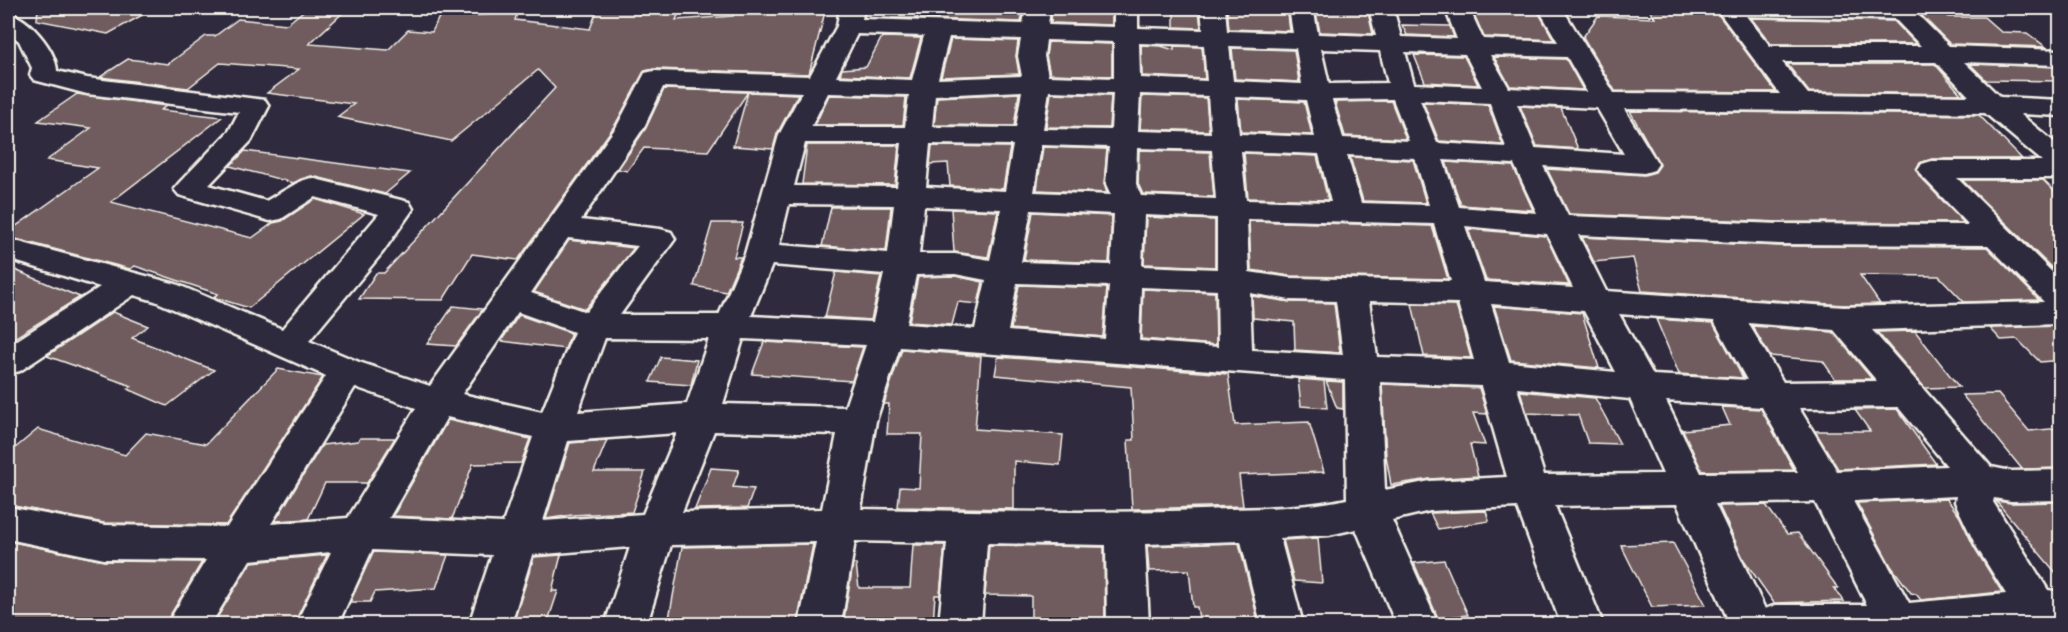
<svg xmlns="http://www.w3.org/2000/svg" width="2068" height="632" viewBox="0 0 2068 632" font-family="Itim,sans-serif">
	<style>
		.building { fill: #705c5e; stroke: #f4f1e8; stroke-width: 1.5 }
		.lines { fill: none; stroke-linecap: round; stroke-linejoin: round }
		.minor-casing { stroke: #f4f1e8; stroke-width: 5 }
		.minor { fill: #2f2a3d; fill-rule: evenodd }
	</style>
	<rect width="100%" height="100%" fill="#2f2a3d"/>
	<filter id="ink" filterUnits="userSpaceOnUse"><feTurbulence type="fractalNoise" baseFrequency=".0167" numOctaves="2"/><feDisplacementMap in="SourceGraphic" scale="12" xChannelSelector="R" yChannelSelector="G"/><feConvolveMatrix kernelMatrix="1 2 1 2 8 2 1 2 1" color-interpolation-filters="sRGB"/></filter>
	<g filter="url(#ink)">
		<g class="building">
			<path d="M38 8H155L108 34 37 20Z"/>
			<path d="M307 8H348L309 44 388 50 408 30 432 32 439 17 517 13 515 20 590 29 598 8H641L639 14 679 13 676 20 733 16 737 8H826L809 74 654 69 645 71 615 125 518 260 472 254 443 300 359 299 376 273H384L555 88 538 70 451 141 337 117 354 104 267 93 299 69 220 63 188 88 100 77 128 59 168 64 206 36H215L238 19 287 24Z"/>
			<path d="M921 8H1024L1021 22 891 18H917Z"/>
			<path d="M1052 8H1112V25L1051 23Z"/>
			<path d="M1174 8H1199L1201 28 1174 27Z"/>
			<path d="M1227 8H1287L1290 31 1229 29Z"/>
			<path d="M1315 8H1367L1373 34 1320 32Z"/>
			<path d="M1471 8H1536L1554 40 1484 37Z"/>
			<path d="M1648 8 1715 10 1776 92 1615 91 1583 37 1598 16 1655 18Z"/>
			<path d="M1914 8H1942L1948 17H1984L2001 32 2027 33 2046 47 1950 44Z"/>
			<path d="M1751 18 1894 21 1916 44H1771Z"/>
			<path d="M1402 25 1450 26 1454 37 1407 35Z"/>
			<path d="M882 37 921 38 910 78 840 75 842 69 866 67Z"/>
			<path d="M951 39 1018 41 1016 56 1019 74 941 77Z"/>
			<path d="M1048 42 1112 44V76L1050 74 1046 56Z"/>
			<path d="M1141 45 1161 46 1174 50V46L1202 47 1205 79 1142 76Z"/>
			<path d="M1232 48 1294 50 1299 82 1235 79Z"/>
			<path d="M1414 55 1464 56 1478 85 1425 82Z"/>
			<path d="M1494 57 1566 59 1583 90 1510 86Z"/>
			<path d="M1787 64H1935L1961 94 1809 92Z"/>
			<path d="M1970 64 2061 67V81L1986 80Z"/>
			<path d="M664 89 748 92 708 151 644 148 627 171 618 169 646 128Z"/>
			<path d="M748 92 798 94 777 134 773 149 733 146Z"/>
			<path d="M1019 93 1014 126 934 125 937 97Z"/>
			<path d="M1051 93 1111 95 1109 128 1046 127Z"/>
			<path d="M77 94 166 106 161 110 222 117 111 202 252 238 273 223 282 221 315 199 364 214 249 308 213 297 218 294 135 266 130 269 8 237V232L98 168 47 160 91 128 38 121Z"/>
			<path d="M829 95 906 97 903 125H815Z"/>
			<path d="M1142 96 1206 98 1209 131 1140 129Z"/>
			<path d="M1238 99 1304 102 1312 135 1241 132Z"/>
			<path d="M1391 101 1406 139 1345 136 1335 102Z"/>
			<path d="M1423 102 1488 105 1503 145 1439 141Z"/>
			<path d="M1520 106 1561 108 1578 149 1537 146Z"/>
			<path d="M1630 111 1979 115 2022 159H1932L1920 163 1916 169 1920 177 1964 223 1780 222 1569 214 1547 169 1644 175 1655 172 1660 165Z"/>
			<path d="M807 145H899L895 185 802 184Z"/>
			<path d="M932 146 1010 147 1003 189 950 186 948 163 930 164Z"/>
			<path d="M1043 147 1107 149 1104 184 1107 193 1037 190Z"/>
			<path d="M1139 150 1210 152 1214 197 1143 194 1138 184Z"/>
			<path d="M245 151 410 173 385 194 312 176 293 183 230 166Z"/>
			<path d="M1244 153 1317 156 1328 200 1248 198Z"/>
			<path d="M1350 157 1413 160 1426 203 1363 201Z"/>
			<path d="M1446 162 1513 166 1533 210 1461 205Z"/>
			<path d="M1962 180H2043L2061 198V277Z"/>
			<path d="M831 207H891L886 251 822 246Z"/>
			<path d="M951 209 998 211 988 257 954 252Z"/>
			<path d="M1033 212 1112 216 1109 263 1024 260Z"/>
			<path d="M1146 217 1215 220V267L1144 264Z"/>
			<path d="M1249 221 1432 226 1448 279 1290 276 1251 270Z"/>
			<path d="M712 223H743L734 257H741L726 292 694 286Z"/>
			<path d="M1468 229 1546 236 1569 285 1486 280Z"/>
			<path d="M1582 237 1780 246 1987 247 2039 300 1964 302 1939 276 1860 275 1880 304 1844 305 1642 291 1633 258 1594 262Z"/>
			<path d="M569 240 634 248 585 309 534 292Z"/>
			<path d="M8 267 65 291 80 297 8 342Z"/>
			<path d="M836 272 881 276 871 320 825 317Z"/>
			<path d="M955 276 983 282 978 304 958 302 952 325 909 322 918 277Z"/>
			<path d="M1019 285 1107 288 1103 337 1011 329Z"/>
			<path d="M1143 289 1215 292 1216 345 1141 339Z"/>
			<path d="M1252 296 1290 302 1334 303 1340 353 1295 350 1294 322 1253 318Z"/>
			<path d="M1412 304 1456 305 1471 358 1424 356Z"/>
			<path d="M453 306 483 309 456 346 427 344Z"/>
			<path d="M1494 306 1582 313 1599 368 1511 360Z"/>
			<path d="M113 312 148 326 132 338 214 370 167 406 128 389 132 386 47 356Z"/>
			<path d="M519 315 571 333 565 349 501 341Z"/>
			<path d="M1656 319 1713 323 1743 378 1679 374Z"/>
			<path d="M1752 326 1833 332 1872 379H1835L1823 361 1770 356Z"/>
			<path d="M2061 326V360L2040 362 2017 339 2001 340 1990 328Z"/>
			<path d="M1915 331 1959 387 1925 388 1877 332Z"/>
			<path d="M764 342 863 347 852 381 752 374Z"/>
			<path d="M902 349 981 356 975 429 1063 435 1060 465 1014 461V509L898 507 900 487 919 488 922 434H887L889 404H884Z"/>
			<path d="M661 357 697 360 691 385 650 382Z"/>
			<path d="M998 357 1228 374 1235 425 1309 422 1324 472 1239 475 1243 506 1132 509 1128 440H1134L1131 387 995 375Z"/>
			<path d="M278 369 323 377 226 525 104 523 8 505V454L38 429 125 455 146 433 206 444Z"/>
			<path d="M1298 379 1324 381 1327 408 1301 406Z"/>
			<path d="M1326 381 1343 382V409L1337 408Z"/>
			<path d="M1382 384 1479 388 1487 414 1473 413 1485 445 1470 444 1478 476 1430 479 1391 485 1386 456Z"/>
			<path d="M1520 391 1595 398 1620 444 1588 443 1578 415 1527 413Z"/>
			<path d="M1998 394 2029 431 2061 428V468L2022 469 1962 395Z"/>
			<path d="M1722 407 1761 409 1794 470 1702 471 1683 430 1730 425Z"/>
			<path d="M1897 409 1936 464 1838 469 1815 431H1870L1855 410Z"/>
			<path d="M448 420 530 439 521 463 473 464 452 519 393 516Z"/>
			<path d="M360 438H395L367 483H325L308 519 275 521 322 445 358 441Z"/>
			<path d="M607 440 594 472H645L632 512 572 515 546 519 570 443Z"/>
			<path d="M711 468 739 470 733 487 754 489 747 508 695 509Z"/>
			<path d="M1947 499 1960 517 1974 547 2002 592 1921 600 1916 594 1911 593 1891 566 1857 503Z"/>
			<path d="M1996 501 2011 503 2061 502V579Z"/>
			<path d="M1766 505 1787 534 1798 533 1838 588H1834L1844 601 1774 603 1744 560 1719 506Z"/>
			<path d="M1486 511 1489 521 1438 529 1430 513Z"/>
			<path d="M1318 538 1322 583 1294 581 1283 540Z"/>
			<path d="M8 541 104 561 202 562 165 624H8Z"/>
			<path d="M1239 543 1259 624H1200L1197 607H1193L1189 570 1149 571 1147 546Z"/>
			<path d="M1673 543 1706 605 1652 607 1621 545Z"/>
			<path d="M813 544 797 624H668L682 547Z"/>
			<path d="M913 545H945L940 595H935L933 624H843L853 564H856L859 588H910Z"/>
			<path d="M989 545 1104 547 1105 624H1031V596L985 595Z"/>
			<path d="M373 552 448 555 436 588 375 592 370 602H350Z"/>
			<path d="M327 555 294 624H213L251 562Z"/>
			<path d="M561 555 552 591H558L547 624H513L534 557Z"/>
			<path d="M1444 560 1468 615 1438 618 1414 563Z"/>
		</g>
		<g class="lines">
			<g class="minor-casing">
				<path id="minor" d="M840 8H864L862 19 1023 24 1026 8H1050L1048 25 1114 27V8H1138V28L1203 30 1201 8H1225L1227 31 1293 33 1289 8H1313L1318 34 1376 36 1369 8H1393L1401 37 1457 39 1445 8H1469L1483 39 1558 42 1538 8H1562L1614 93 1780 94 1716 8H1911L1949 46 2060 50V65L1964 62 2000 97 2060 100V116L2020 114 2060 147V178H1957L2060 280V324L1872 330 1991 467 2011 471 2060 470V500L2011 501 1994 498 1993 502 2048 590 2060 592V624H1730L1677 504 1555 506 1603 624H1561L1517 507 1430 511 1392 520 1438 624H1396L1356 529 1329 535 1280 538 1303 624H1261L1241 541 1145 544 1149 624H1107L1106 545 987 543 981 624H939L947 543 855 541 841 624H799L816 542 671 545 647 624H605L630 547 532 555 511 624H469L492 555 372 550 338 624H296L331 552 250 560 211 624H167L206 560 104 559 8 539V507L104 525 227 527 326 376 155 301 134 295 20 371 8 374V346L100 287 8 259V239L176 284 282 329 379 214 315 197 281 219 270 221 179 195 174 189 179 183 229 131 239 112 87 94 34 80 30 75 32 68 19 41 8 32V13C29 17 56 50 57 71L87 78 265 100 269 106 251 141 209 185 266 201 301 181 311 178 409 202 413 209 382 253 309 341 359 362 430 386 617 126 645 73 654 71 810 76 837 26ZM1746 16 1895 19 1921 46H1770ZM857 34 924 36 912 80 836 77ZM949 37 1021 39 1018 56 1022 76 938 79ZM1046 40 1114 42V78L1048 76 1044 56ZM1139 43 1204 45 1207 81 1140 78ZM1229 46 1296 48 1302 84 1233 81ZM1321 49 1380 51 1388 83 1329 84ZM1405 52 1465 54 1482 87 1414 84ZM1490 55 1567 57 1587 92 1509 88ZM1782 62H1936L1969 96 1808 94ZM663 87 802 92 779 135 745 254 719 315H620L675 239 671 232 660 229 581 220 644 127ZM1022 91 1016 128 932 127 935 95ZM1049 91 1113 93 1111 130 1043 129ZM828 93 909 95 905 127H811ZM1140 94 1208 96 1211 133 1138 131ZM1235 97 1306 100 1315 137 1239 134ZM1393 99 1409 141 1343 138 1332 100ZM1420 100 1490 103 1506 147 1437 143ZM1517 104 1597 108 1624 154 1535 148ZM1624 109 1985 113 2042 161H1932L1922 164 1918 170 1922 176 1969 225 1780 224 1568 216 1543 166 1644 173 1654 170 1658 164ZM805 143H902L897 187 794 186ZM930 144 1013 145 1005 191 926 187ZM1041 145 1109 147 1106 184 1111 195 1034 192ZM1137 148 1212 150 1216 199 1141 196 1136 184ZM1241 151 1319 154 1331 202 1246 200ZM1347 155 1415 158 1429 205 1361 203ZM1443 160 1514 164 1537 213 1459 207ZM789 204 894 205 888 253 779 245ZM924 206 1001 209 990 260 955 254H919ZM1031 210 1114 214 1111 265 1021 262ZM1144 215 1217 218V269L1142 266ZM1247 219 1434 224 1451 281 1290 278 1249 272ZM1465 226 1547 234 1573 288 1484 282ZM1578 235 1780 244 1988 245 2044 302 1844 307 1606 291ZM568 238 638 246 586 312 531 293ZM772 265 884 274 873 322 751 316ZM955 274 986 280 975 329 906 324 916 275ZM1017 283 1109 286 1105 339 1008 331ZM1141 287 1217 290 1218 347 1139 341ZM1250 293 1290 300 1336 301 1343 355 1252 350ZM1369 301 1458 303 1474 360 1377 357ZM1491 304 1584 311 1616 372 1509 362ZM518 312 574 332 542 412 462 394ZM1619 314 1714 321 1747 380 1653 375ZM1748 323 1834 330 1877 381 1783 382ZM605 338 709 339 687 404 578 412ZM743 339 866 345 845 407 723 404ZM900 347 1345 380 1347 499C1301 509 1250 508 1202 510 1089 514 975 511 861 509L876 421ZM1380 382 1481 386 1507 477 1430 481 1385 490ZM355 387 416 408 348 518 271 524ZM1517 388 1630 399 1663 474 1544 475ZM1666 401 1762 407 1798 472 1701 473ZM1898 407 1947 466 1837 471 1799 408ZM447 417 533 437 503 523 389 518ZM714 431 837 434 822 509 682 512ZM677 433 643 514 543 521 568 441ZM1956 496 1955 502 1976 546 2006 594 1909 603 1853 501ZM1815 502 1867 605H1776L1765 609 1715 504Z"/>
			</g>
			<use href="#minor" class="minor"/>
		</g>
	</g>
	<rect width="2068" height="632" fill="none" stroke="#2f2a3d" stroke-width="30"/>
	<rect x="15" y="15" width="2038" height="602" fill="none" stroke="#f4f1e8" stroke-width="2" filter="url(#ink)"/>
</svg>
